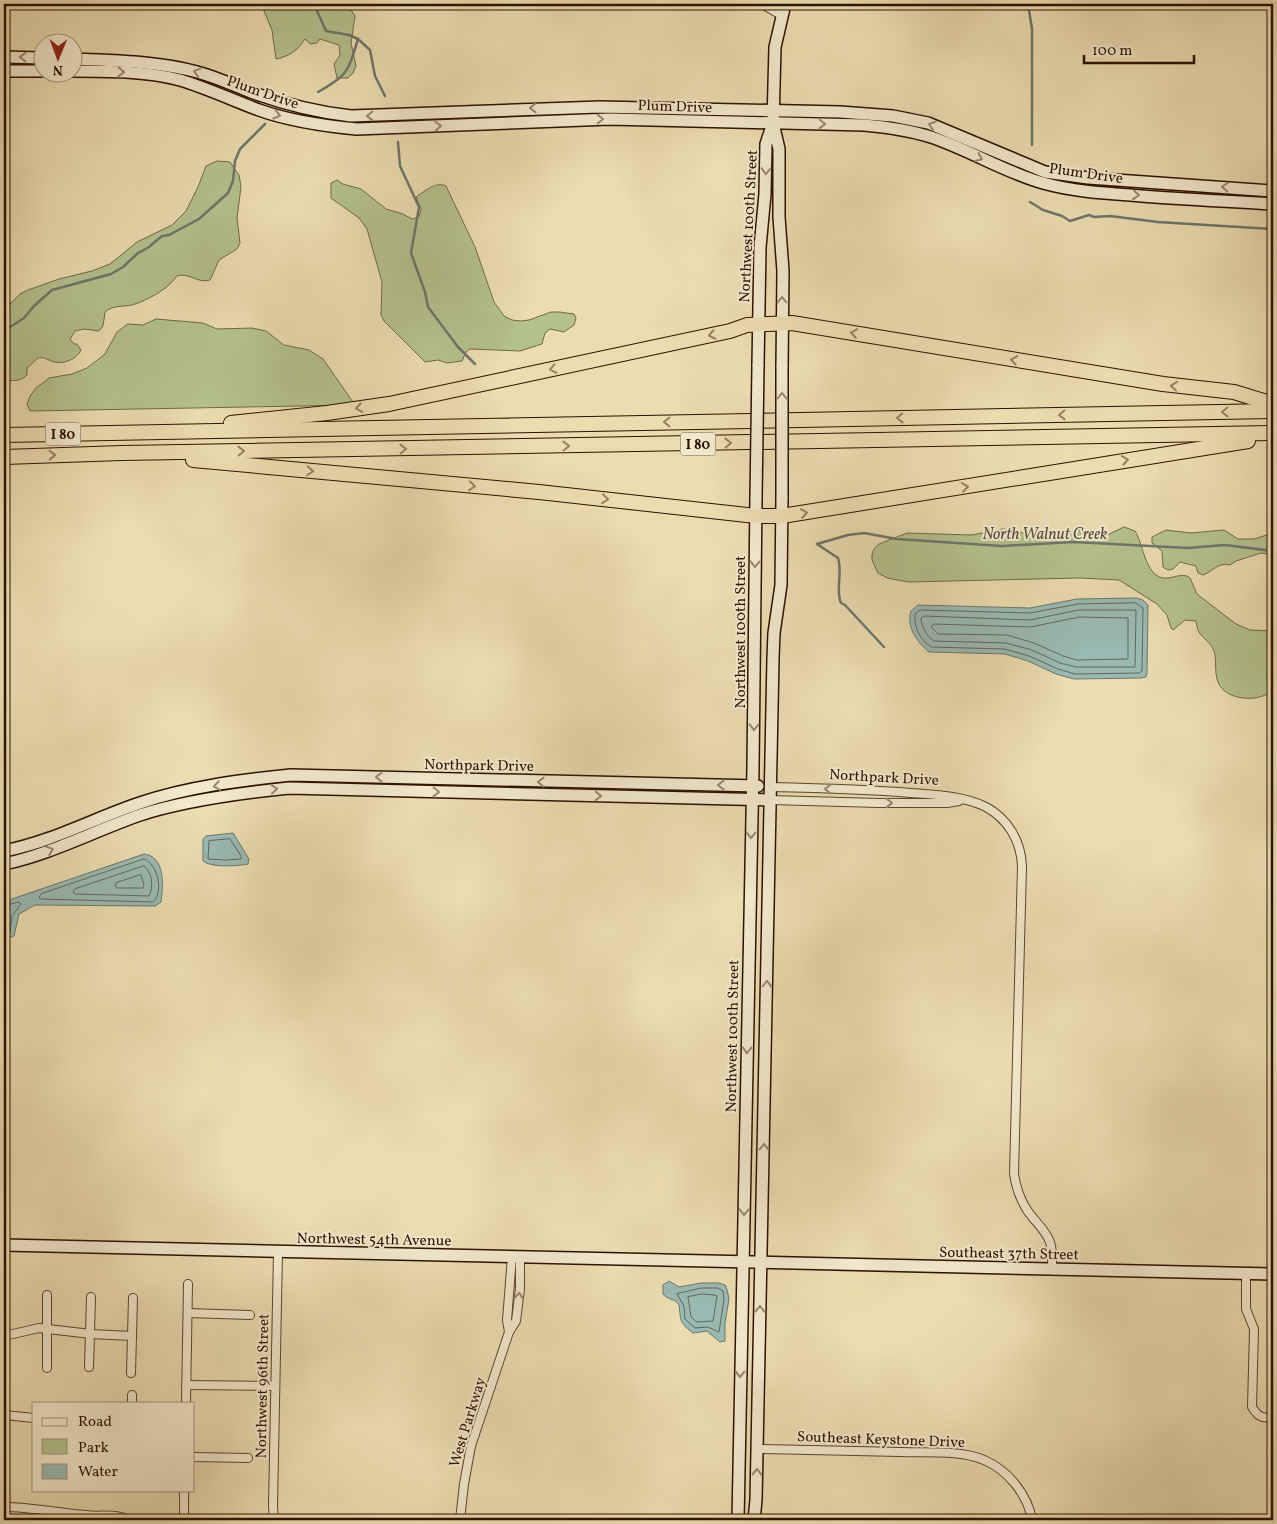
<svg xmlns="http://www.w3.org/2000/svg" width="1277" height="1524" viewBox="0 0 1277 1524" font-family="Vollkorn,serif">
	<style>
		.green { fill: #b4c18e; stroke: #706947 }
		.water { fill: #99bab3; stroke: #6e766b }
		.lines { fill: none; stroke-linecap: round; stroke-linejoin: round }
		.shore { stroke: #63665a; stroke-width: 1 }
		.stream { stroke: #6e766b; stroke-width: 2.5 }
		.street-casing { stroke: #5c442c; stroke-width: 10 }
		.secondary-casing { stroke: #2d1100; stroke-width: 14 }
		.highway-casing { stroke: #2d1100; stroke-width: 16 }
		.street { stroke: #f2e8cc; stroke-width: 8 }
		.secondary { stroke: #f2e8cc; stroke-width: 11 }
		.highway { stroke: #ebdcb1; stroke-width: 14 }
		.secondary-bridge-casing { stroke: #2d1100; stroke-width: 14; stroke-linecap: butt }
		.secondary-bridge { stroke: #f2e8cc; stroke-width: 11 }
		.oneway { stroke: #998770 }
		.oneway2 { stroke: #968161 }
		.labels { text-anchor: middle; stroke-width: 4; stroke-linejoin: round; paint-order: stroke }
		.shield { fill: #f2e8cc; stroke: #68523d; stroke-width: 1 }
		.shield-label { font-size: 14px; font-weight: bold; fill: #2d1100 }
		.street-label { font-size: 15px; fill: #2d1100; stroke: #f2e8cc }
		.water-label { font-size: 16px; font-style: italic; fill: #534c3f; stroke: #f2e8cc }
	</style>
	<rect width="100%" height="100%" fill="#ebdcb1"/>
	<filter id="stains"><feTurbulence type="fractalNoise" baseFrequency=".004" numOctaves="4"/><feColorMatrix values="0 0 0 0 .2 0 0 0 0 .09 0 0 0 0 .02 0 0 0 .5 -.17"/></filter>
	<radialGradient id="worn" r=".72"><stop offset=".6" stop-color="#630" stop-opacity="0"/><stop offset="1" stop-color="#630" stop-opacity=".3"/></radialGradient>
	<g class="green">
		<path d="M261 4H347L355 16 351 43 356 66 353 73 348 78H337L334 64 340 55 339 45 320 39 317 43 310 44 305 39C297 51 290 56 276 59L272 30Z"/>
		<path d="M217 161 230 162 239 175 241 187 237 218 240 243 237 249 219 260 210 280C198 284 189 272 177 276 167 290 148 300 132 305 122 307 113 305 105 312L103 326 99 331 84 329 75 331 70 339 74 344H77L81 350C75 361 60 366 49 360 44 358 43 357 38 358L27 368V375C17 384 12 378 4 383V308L9 305 20 294 28 290 59 279 92 271 110 264 137 242 172 225 186 211 198 187 206 166Z"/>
		<path d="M337 180 343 184 361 189 386 209 403 214 412 219 419 217 421 209 416 197C425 191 436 181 446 186L475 247 494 302 504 316 512 320 521 321 529 320 551 312H559L574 314 576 318 574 325 564 332 550 329 545 333 542 344 520 351 470 349 466 352 462 361 447 363 438 360 425 362 384 321 381 315 382 282 367 229 359 218 331 198V183Z"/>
		<path d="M156 319 203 323 217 329 252 328 266 331 284 345 309 350 323 359 355 405 30 411 27 404 30 396 36 388 49 378 72 374 87 368 105 354 117 332 128 324 143 325Z"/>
		<path d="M1124 527 1135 531C1143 543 1145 575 1163 578 1171 579 1178 574 1187 576L1190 578 1197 594 1236 624 1250 630 1273 631V690C1260 703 1225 701 1218 682 1214 672 1217 660 1214 651 1210 641 1203 639 1199 632 1197 629 1197 625 1196 621L1185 620 1173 630 1171 628 1167 615 1157 604 1119 580 1080 578 908 582 887 578 878 573 872 560V554L874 549 879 544 907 533 971 535 1003 529 1017 531 1026 534H1037L1060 533 1078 530 1107 535Z"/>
		<path d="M1166 530 1191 533 1224 530 1238 539H1254L1273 533V555L1261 553 1236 561 1230 565C1218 562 1214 571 1203 575L1198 573 1196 566 1180 562 1173 569 1168 570 1163 567 1162 551 1152 543V537Z"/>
	</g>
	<g class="water">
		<path d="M1136 598 1143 600 1148 605 1147 673 1146 677 1141 678 1074 679 1056 674 1028 661 1005 654 929 652C917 642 906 627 911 611L918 605 1030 608 1077 599Z"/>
		<path d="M233 833 249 859 248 864C238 866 211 868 203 861V839L206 836Z"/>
		<path d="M144 854C166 857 163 886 161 902L155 906 35 905 19 914 14 936 7 939 4 937V903L6 901Z"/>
		<path d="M669 1281 679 1287 701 1283H719L725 1285 727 1289 729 1299 725 1323V1341L720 1342 707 1331 693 1333C685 1327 680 1323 680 1313 679 1310 680 1308 679 1305 675 1298 667 1300 663 1294V1285Z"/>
	</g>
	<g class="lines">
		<g class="shore">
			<path d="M1136 603 1143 608 1142 671 1139 673 1075 674 1058 669 1029 656 1005 649 931 647C920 639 914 628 915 614L920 610 1030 613 1078 604Z"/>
			<path d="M1079 610H1136L1135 667H1076L1060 663 1032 650 1006 643 934 641C927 636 921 627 921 618L924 616 1030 620Z"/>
			<path d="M1080 617 1128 618V659L1077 660 1063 656 1034 643 1007 635 938 634 931 627 934 624 1030 627Z"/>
			<path d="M230 839 241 856V859L225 860 208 859 209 841Z"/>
			<path d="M144 859C158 863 164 893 153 902L41 899 39 898 41 894Z"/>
			<path d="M144 866C152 872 154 886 149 896L76 894 73 892 75 889Z"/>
			<path d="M141 875 144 885 143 888H117L115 886 116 883Z"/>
			<path d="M4 906 18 902 21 904 12 916 10 932 4 933"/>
			<path d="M702 1288H718L723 1291 724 1299 719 1332 708 1327 695 1328 685 1319 684 1306 677 1294Z"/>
			<path d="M702 1294 715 1295 717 1296 713 1321 697 1322 691 1317 688 1297Z"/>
		</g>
		<g class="stream">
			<path d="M314 4 326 31 349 35 358 39 370 50 375 76 385 96"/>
			<path d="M1028 4 1032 29V145"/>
			<path d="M318 92C348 75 348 72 358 39"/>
			<path d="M398 142 400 166 419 207 411 253 425 292 428 307 458 347 475 364"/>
			<path d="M1030 202 1043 210 1062 216 1070 221 1089 215 1094 217 1110 216 1158 222 1273 229"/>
			<path d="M4 331 24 318 34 306 52 290 111 274 123 267 138 253 149 247 162 236 169 235 199 219 228 193 233 181 235 161 240 149 265 124"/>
			<path d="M817 544 848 535 864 533 897 539 1002 546 1074 542 1188 548 1225 545 1273 551"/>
			<path d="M817 544 838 558C843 573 835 590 841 603L845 605 884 647"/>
		</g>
		<g class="street-casing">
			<g id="street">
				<path d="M762 4 781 15"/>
				<path d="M770 787C817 788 864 789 911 793 936 795 964 796 986 807 1008 819 1021 841 1022 866L1014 1174C1016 1187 1020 1199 1027 1210 1035 1222 1045 1229 1050 1242 1053 1251 1052 1260 1052 1269"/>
				<path d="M770 800 879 803H947L959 801"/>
				<path d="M1246 1273V1309L1254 1329 1252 1407C1258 1417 1262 1418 1273 1418"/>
				<path d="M188 1313 250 1315"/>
				<path d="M509 1332 507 1320 512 1257"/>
				<path d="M4 1336 39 1328 91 1334 132 1336"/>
				<path d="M89 1367 91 1297"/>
				<path d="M47 1368V1295"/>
				<path d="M131 1373 133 1298"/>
				<path d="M186 1385 275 1386"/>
				<path d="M132 1403V1395"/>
				<path d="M186 1403 188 1284"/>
				<path d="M4 1415 34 1418"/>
				<path d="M757 1449C805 1450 853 1451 901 1452 927 1453 961 1450 984 1460 1008 1470 1028 1495 1032 1520"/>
				<path d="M194 1457 248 1458"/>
				<path d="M4 1507C31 1507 58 1513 86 1515 98 1517 117 1513 128 1520"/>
				<path d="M184 1520V1490"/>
				<path d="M274 1520 273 1506 278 1252"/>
				<path d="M460 1520 464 1484 471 1446 509 1332 516 1321 520 1289V1257"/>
			</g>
		</g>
		<g class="secondary-casing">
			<g id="secondary">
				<path d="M4 57 42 58"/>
				<path d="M72 59C114 61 157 61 197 72 216 77 233 85 251 92 284 104 316 112 351 116L600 107 840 112 893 116 928 123 1045 172 1088 178 1273 191"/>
				<path d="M4 71H42"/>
				<path d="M72 71C108 71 145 71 180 80 207 88 232 100 259 110 290 121 324 126 357 129L610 119 864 125C887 127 909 130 931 137 970 150 1004 172 1043 183 1072 191 1100 193 1130 195 1177 199 1225 201 1273 204"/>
				<path d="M758 366 760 247 765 194 766 144 773 123"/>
				<path d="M782 367 783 271 779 217V149L773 123 775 47 785 4"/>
				<path d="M4 851C51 842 95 818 140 803 186 787 242 780 291 775L758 786"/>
				<path d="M4 864C51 854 94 831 140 815 186 800 241 793 289 788L770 800"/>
				<path d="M4 1245 1273 1274"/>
				<path d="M738 1520 753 767 756 497"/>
				<path d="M754 1520 756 1500 773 658 774 633 781 585 782 497"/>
			</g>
		</g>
		<g class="highway-casing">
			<g id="highway">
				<path d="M231 423 327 413 389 404 730 331 747 325 792 323 1163 384 1234 392 1273 404"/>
				<path d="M4 435 1273 411"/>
				<path d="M4 457 122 453 1273 433"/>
				<path d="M193 460 539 492 756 516H782L1248 441"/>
			</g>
		</g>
		<use href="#street" class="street"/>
		<use href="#secondary" class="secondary"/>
		<use href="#highway" class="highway"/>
		<g class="secondary-bridge-casing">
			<g id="secondary-bridge">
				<path d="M756 497 758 366"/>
				<path d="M782 497V367"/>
			</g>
		</g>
		<use href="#secondary-bridge" class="secondary-bridge"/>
	</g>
	<defs><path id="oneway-chevron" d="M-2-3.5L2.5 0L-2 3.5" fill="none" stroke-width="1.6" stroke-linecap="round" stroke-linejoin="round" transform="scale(1.25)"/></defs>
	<g class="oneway">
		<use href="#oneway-chevron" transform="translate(23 57) rotate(-178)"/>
		<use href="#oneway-chevron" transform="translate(121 72) rotate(2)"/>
		<use href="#oneway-chevron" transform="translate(197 72) rotate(-165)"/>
		<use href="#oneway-chevron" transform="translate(533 108) rotate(178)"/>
		<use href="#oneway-chevron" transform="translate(277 115) rotate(16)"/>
		<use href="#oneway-chevron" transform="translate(370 116) rotate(179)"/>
		<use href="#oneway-chevron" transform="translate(600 119) rotate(-1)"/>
		<use href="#oneway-chevron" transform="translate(822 124) rotate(1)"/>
		<use href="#oneway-chevron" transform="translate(932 125) rotate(-161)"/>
		<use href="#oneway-chevron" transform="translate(438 126) rotate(-3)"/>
		<use href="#oneway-chevron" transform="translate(979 158) rotate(25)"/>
		<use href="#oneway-chevron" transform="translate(766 171) rotate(91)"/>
		<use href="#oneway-chevron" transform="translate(1225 187) rotate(-176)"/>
		<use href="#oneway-chevron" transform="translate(1136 195) rotate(5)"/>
		<use href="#oneway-chevron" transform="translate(782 300) rotate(-90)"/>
		<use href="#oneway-chevron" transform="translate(782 396) rotate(-90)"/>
		<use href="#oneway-chevron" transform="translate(755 564) rotate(91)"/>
		<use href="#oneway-chevron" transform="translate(754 727) rotate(91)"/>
		<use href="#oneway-chevron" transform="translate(379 777) rotate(-178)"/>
		<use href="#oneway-chevron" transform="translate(541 782) rotate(-179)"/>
		<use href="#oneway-chevron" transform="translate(721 785) rotate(-180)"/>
		<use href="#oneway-chevron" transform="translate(217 786) rotate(170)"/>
		<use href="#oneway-chevron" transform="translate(274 789) rotate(-6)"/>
		<use href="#oneway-chevron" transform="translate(828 789) rotate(-178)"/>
		<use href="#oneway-chevron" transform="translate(436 792) rotate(1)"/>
		<use href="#oneway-chevron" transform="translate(598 796) rotate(2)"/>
		<use href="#oneway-chevron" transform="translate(889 803)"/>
		<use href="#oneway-chevron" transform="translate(751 835) rotate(91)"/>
		<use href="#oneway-chevron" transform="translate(50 850) rotate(-21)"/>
		<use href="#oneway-chevron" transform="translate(767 984) rotate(-89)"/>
		<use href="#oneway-chevron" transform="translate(747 1050) rotate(91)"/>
		<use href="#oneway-chevron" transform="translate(764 1147) rotate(-89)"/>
		<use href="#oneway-chevron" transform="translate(744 1212) rotate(91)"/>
		<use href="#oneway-chevron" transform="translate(519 1296) rotate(-85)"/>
		<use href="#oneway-chevron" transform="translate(760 1309) rotate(-89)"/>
		<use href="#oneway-chevron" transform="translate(740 1374) rotate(91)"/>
		<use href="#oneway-chevron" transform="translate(757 1472) rotate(-89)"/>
	</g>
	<g class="oneway2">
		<use href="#oneway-chevron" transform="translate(854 333) rotate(-171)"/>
		<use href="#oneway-chevron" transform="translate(712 335) rotate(168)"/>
		<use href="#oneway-chevron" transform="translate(1014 360) rotate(-171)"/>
		<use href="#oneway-chevron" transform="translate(553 369) rotate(168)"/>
		<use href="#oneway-chevron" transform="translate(1174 386) rotate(-174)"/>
		<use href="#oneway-chevron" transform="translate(359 408) rotate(171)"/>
		<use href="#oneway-chevron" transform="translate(1225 412) rotate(179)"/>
		<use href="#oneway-chevron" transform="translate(1062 415) rotate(179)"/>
		<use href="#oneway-chevron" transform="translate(900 418) rotate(179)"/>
		<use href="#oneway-chevron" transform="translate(667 422) rotate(179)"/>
		<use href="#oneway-chevron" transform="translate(728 443) rotate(-1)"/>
		<use href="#oneway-chevron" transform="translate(566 446) rotate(-1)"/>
		<use href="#oneway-chevron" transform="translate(403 449) rotate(-1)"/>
		<use href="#oneway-chevron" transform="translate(241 451) rotate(-1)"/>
		<use href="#oneway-chevron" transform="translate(52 455) rotate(-2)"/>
		<use href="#oneway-chevron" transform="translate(1125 460) rotate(-9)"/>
		<use href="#oneway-chevron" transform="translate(310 471) rotate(5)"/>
		<use href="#oneway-chevron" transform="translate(472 486) rotate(5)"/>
		<use href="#oneway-chevron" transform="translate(965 487) rotate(-9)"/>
		<use href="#oneway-chevron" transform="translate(605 499) rotate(6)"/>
		<use href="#oneway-chevron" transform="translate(804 513) rotate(-9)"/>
	</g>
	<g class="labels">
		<g class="shield">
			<rect x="45.5" y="422.5" width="35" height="23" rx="4"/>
			<rect x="680.5" y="432.5" width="35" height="23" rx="4"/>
		</g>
		<g class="shield-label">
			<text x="63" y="439">I 80</text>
			<text x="698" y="449">I 80</text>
		</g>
		<g class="street-label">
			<text transform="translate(263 92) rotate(19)" y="5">Plum Drive</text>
			<text transform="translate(675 106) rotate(2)" y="5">Plum Drive</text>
			<text transform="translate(1086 173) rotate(8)" y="5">Plum Drive</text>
			<text transform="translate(748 226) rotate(-87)" y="5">Northwest 100th Street</text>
			<text transform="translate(740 632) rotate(-90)" y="5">Northwest 100th Street</text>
			<text transform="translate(479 765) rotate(1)" y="5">Northpark Drive</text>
			<text transform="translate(884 777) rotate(3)" y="5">Northpark Drive</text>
			<text transform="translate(732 1036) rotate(-89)" y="5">Northwest 100th Street</text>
			<text transform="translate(374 1239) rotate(1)" y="5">Northwest 54th Avenue</text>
			<text transform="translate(1009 1253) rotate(1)" y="5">Southeast 37th Street</text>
			<text transform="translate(262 1386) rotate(-89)" y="5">Northwest 96th Street</text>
			<text transform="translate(467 1422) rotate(-73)" y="5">West Parkway</text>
			<text transform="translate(881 1439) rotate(2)" y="5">Southeast Keystone Drive</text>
		</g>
		<g class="water-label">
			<text x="1045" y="539">North Walnut Creek</text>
		</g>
	</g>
	<rect width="1277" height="1524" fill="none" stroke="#ebdcb1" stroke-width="20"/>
	<rect x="5" y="5" width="1267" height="1514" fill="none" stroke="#2d1100" stroke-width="2.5"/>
	<rect x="10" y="10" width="1257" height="1504" fill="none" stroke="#2d1100"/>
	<rect x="32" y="1402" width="162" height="90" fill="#f2e8cc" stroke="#a3927a"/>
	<rect x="42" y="1418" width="25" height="8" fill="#f2e8cc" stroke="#a3927a"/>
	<text x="78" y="1426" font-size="15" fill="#2d1100">Road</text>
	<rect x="42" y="1439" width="25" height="15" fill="#b4c18e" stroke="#a3927a"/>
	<text x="78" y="1452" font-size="15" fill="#2d1100">Park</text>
	<rect x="42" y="1464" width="25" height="15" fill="#99bab3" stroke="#a3927a"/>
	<text x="78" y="1476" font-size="15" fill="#2d1100">Water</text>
	<g transform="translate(58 58) rotate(181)"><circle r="24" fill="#f2e8cc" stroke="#a3927a"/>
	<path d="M0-4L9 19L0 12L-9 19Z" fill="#8f2418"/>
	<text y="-8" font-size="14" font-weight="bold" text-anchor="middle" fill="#2d1100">N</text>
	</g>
	<path d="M1084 55v8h110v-8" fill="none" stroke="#2d1100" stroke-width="2.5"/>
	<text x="1092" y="55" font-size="15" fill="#2d1100" stroke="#f2e8cc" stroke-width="4" paint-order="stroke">100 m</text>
	<rect width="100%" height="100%" filter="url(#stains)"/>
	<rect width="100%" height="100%" fill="url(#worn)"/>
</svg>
